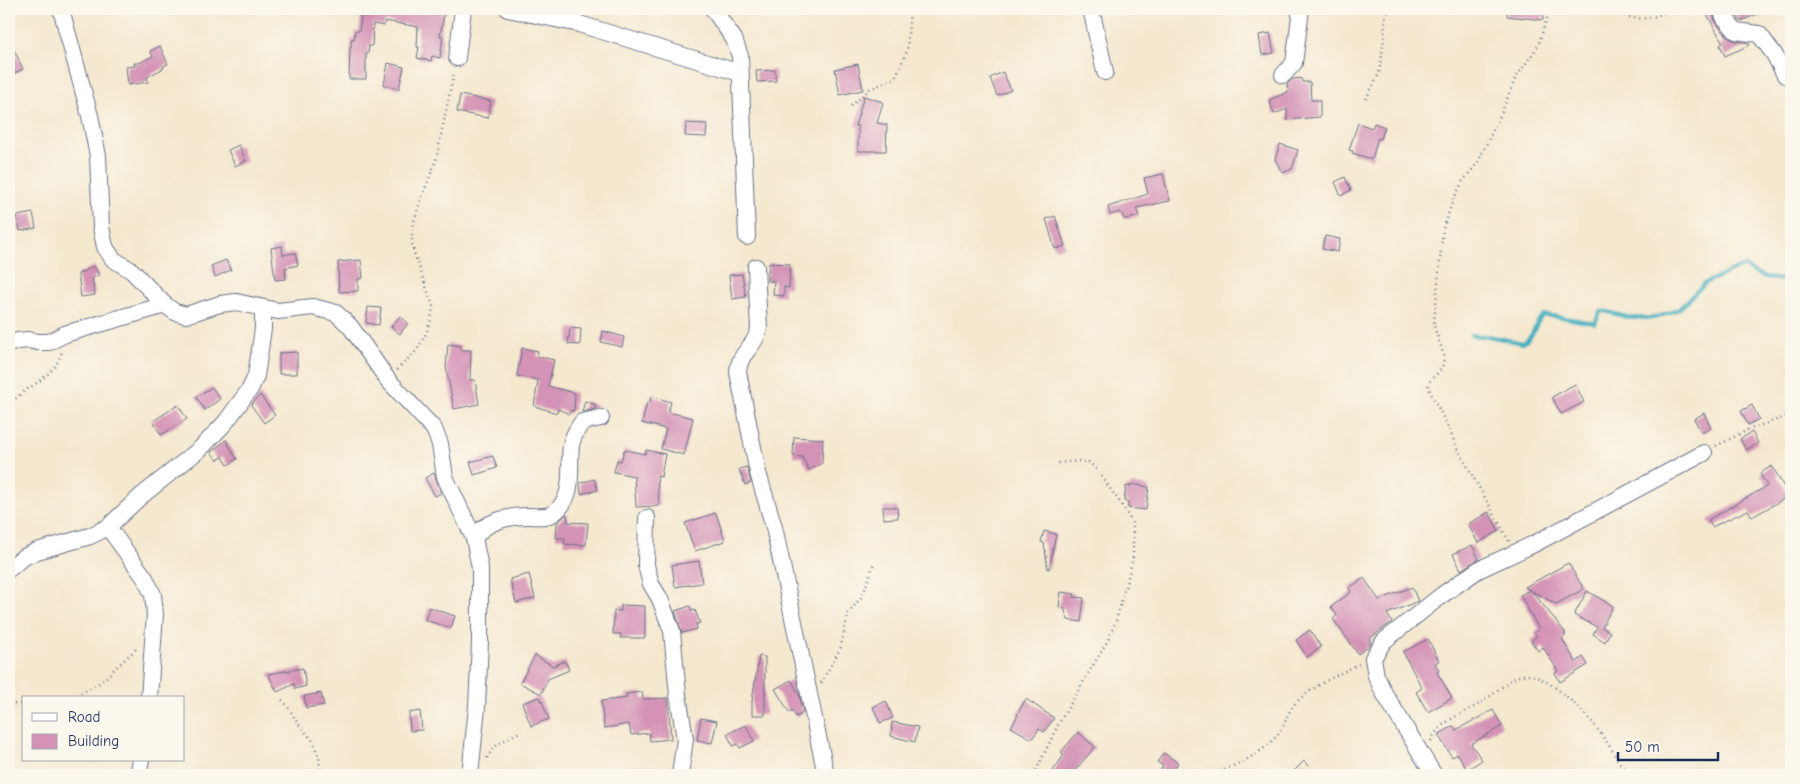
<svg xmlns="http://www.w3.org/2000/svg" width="1800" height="784" viewBox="0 0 1800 784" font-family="'Comic Neue',sans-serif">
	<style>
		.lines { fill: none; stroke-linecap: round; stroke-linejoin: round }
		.stream { stroke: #42afbf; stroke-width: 4 }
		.building { fill: #d493b6 }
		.street-casing { stroke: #677086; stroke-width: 18 }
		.path { stroke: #677086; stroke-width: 2.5; stroke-dasharray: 1 4; stroke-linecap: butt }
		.street { stroke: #fff; stroke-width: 16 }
	</style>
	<rect width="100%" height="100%" fill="#fbf7ec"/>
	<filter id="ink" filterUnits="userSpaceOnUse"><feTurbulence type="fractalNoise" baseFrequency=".02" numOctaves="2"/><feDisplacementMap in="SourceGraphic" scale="10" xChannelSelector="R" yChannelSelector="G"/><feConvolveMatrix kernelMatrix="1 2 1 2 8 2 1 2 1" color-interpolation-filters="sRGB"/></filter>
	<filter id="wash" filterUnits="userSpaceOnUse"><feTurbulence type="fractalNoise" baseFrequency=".0096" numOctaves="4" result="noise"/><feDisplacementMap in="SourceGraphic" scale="20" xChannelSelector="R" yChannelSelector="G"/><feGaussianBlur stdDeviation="1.12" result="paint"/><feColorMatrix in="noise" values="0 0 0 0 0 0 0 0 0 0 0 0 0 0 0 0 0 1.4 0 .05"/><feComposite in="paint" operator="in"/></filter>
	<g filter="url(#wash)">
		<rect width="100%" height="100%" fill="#f4e8cf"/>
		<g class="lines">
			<path class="stream" d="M1471 335 1493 337 1523 343C1537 334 1532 326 1543 315 1561 316 1577 321 1595 323L1600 312 1604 311 1631 318H1655L1679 309 1705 283 1743 266C1759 277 1772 280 1791 280"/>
		</g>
		<g id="blocks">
			<g class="building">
				<path d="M360 9H375L397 12 398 9H445L440 36H443L440 58 432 56 431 61 417 58 419 47H417L418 27 385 21 384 26 373 24 372 46H369L368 54H366V79H349L350 48H351V39H354L355 31H359L361 16H359Z"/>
				<path d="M1508 9H1543V20L1507 16Z"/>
				<path d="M1704 9H1711L1716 23 1729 38 1735 41 1749 43 1750 45 1725 56 1720 45 1723 43Z"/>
				<path d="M1735 9H1770L1741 21 1733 12 1732 10Z"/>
				<path d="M1270 33 1274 53 1262 55 1259 35Z"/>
				<path d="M9 39 23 69 9 76Z"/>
				<path d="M160 46 168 64 163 66 164 68 147 77 148 82 128 85 126 67 135 66 134 63H139L153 56 150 51Z"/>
				<path d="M388 63 404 67 399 89 384 85Z"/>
				<path d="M858 64 863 90 840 95 835 69Z"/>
				<path d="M775 70 776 81 757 82 756 71Z"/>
				<path d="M1003 72 1011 90 997 96 990 78Z"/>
				<path d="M1301 78 1302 82H1310L1311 100H1320V117L1287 120V109L1274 114 1269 100 1288 92 1287 84 1293 79Z"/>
				<path d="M460 95 491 101 488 118 457 112Z"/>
				<path d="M864 96 883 102 877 123 887 125 886 151H858V126H855Z"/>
				<path d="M686 123 707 124 706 137 685 136Z"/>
				<path d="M1358 123 1372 128 1374 123 1385 127 1381 139 1378 138 1372 159 1352 153 1353 151 1349 150Z"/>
				<path d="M1280 144 1298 150 1292 169 1282 173 1275 159Z"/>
				<path d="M239 145 246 161 235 166 228 150Z"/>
				<path d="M1163 174 1170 201 1136 208 1139 216 1128 219H1124L1121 212 1110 215 1108 207 1148 194 1144 178Z"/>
				<path d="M1345 177 1351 190 1341 196 1335 182Z"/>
				<path d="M33 213 36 228 20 231 17 216Z"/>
				<path d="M1055 216 1065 246 1055 249 1046 219Z"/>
				<path d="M1325 236 1340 239 1338 252 1322 249Z"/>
				<path d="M282 246 283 255 295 253 298 265 285 268 286 279 275 280 271 248Z"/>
				<path d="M226 260 231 270 215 277 211 266Z"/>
				<path d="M361 260 363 278 358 279V291L339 292 338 262Z"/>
				<path d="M769 263 790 264 789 288 784 287V296L773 295 774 281H767Z"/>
				<path d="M94 266 99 275 92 278 95 295 81 297 78 274Z"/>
				<path d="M742 274 746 297 732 299 729 275Z"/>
				<path d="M368 307 381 308 379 325 366 323Z"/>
				<path d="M400 316 408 323 400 334 391 327Z"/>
				<path d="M570 328 581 329 580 345 568 344Z"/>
				<path d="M603 331 624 337 622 347 601 342Z"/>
				<path d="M448 344 461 346 460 350H471L470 380H475L479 404 454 409 446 367Z"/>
				<path d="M522 348 538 351 537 356 554 360 548 386 575 393 574 411 571 410 569 414 558 409 557 413 534 406 538 380 517 376Z"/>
				<path d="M297 352V374H279V353Z"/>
				<path d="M1575 384 1584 402 1561 414 1552 397Z"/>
				<path d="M212 387 220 399 205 410 196 397Z"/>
				<path d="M260 395 275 415 264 423 251 405Z"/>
				<path d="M651 396 671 402 668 412 693 418 684 455 661 449 666 429 642 423 647 402 650 403Z"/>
				<path d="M585 401 596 405 595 409 582 412Z"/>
				<path d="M178 405 187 419 161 435 153 421Z"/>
				<path d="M1752 405 1759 419 1748 425 1741 411Z"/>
				<path d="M1704 413 1711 428 1702 433 1694 419Z"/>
				<path d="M1752 432 1758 443 1746 450 1740 439Z"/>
				<path d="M794 437 823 439 822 463 809 470 802 457 793 456Z"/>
				<path d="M226 440 237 459 228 465 223 457 217 460 211 452Z"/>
				<path d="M624 450 645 454 646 450 665 454 661 477 657 476 659 506 636 507 634 476 614 472 617 460 621 461Z"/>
				<path d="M493 456 497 468 474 475 470 462Z"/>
				<path d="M1772 466 1789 496 1752 517 1748 510 1712 527 1708 520 1767 486 1760 473Z"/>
				<path d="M747 467 751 483 745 485 739 469Z"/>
				<path d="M434 473 441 493 435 496 425 478Z"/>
				<path d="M594 479 598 490 581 494 580 483Z"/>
				<path d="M1131 484 1149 487 1146 510 1128 508V502L1124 501 1126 486 1130 487Z"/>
				<path d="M883 507H897L898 518 884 519Z"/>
				<path d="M1489 512 1499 531 1478 543 1468 524Z"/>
				<path d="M716 513 725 541 695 551 685 523Z"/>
				<path d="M567 514 568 522 588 523 586 545 564 544 565 538H556L557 523Z"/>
				<path d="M1044 531 1056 534 1049 569H1048L1044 543 1041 542Z"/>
				<path d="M1472 545 1479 559 1461 570 1453 554Z"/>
				<path d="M699 561 702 583 675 587 672 565Z"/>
				<path d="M1568 563 1584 589 1556 604 1532 591 1565 632V636L1562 639 1576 662 1583 657 1588 665 1560 682 1555 673 1558 671 1543 647 1538 651 1531 641 1537 636 1534 633 1539 629 1520 595 1530 590 1525 587Z"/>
				<path d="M529 574 535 598 516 603 510 579Z"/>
				<path d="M1364 578 1379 600 1412 587 1418 601 1387 614 1392 622 1369 639 1371 642 1369 646 1358 654 1333 619 1337 615 1331 607 1351 592 1349 588Z"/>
				<path d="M1587 591 1613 606 1602 627 1610 632 1605 642 1593 634 1597 627 1574 615Z"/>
				<path d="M1061 592 1075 594 1074 597 1084 598 1081 622 1068 620 1064 608 1059 607Z"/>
				<path d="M621 605 645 606V638H620L621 634H613L614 611H621Z"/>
				<path d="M690 606 692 611 695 610 700 623 696 624 697 629 682 633 675 611Z"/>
				<path d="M429 607 455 616 451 628 425 620Z"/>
				<path d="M1310 630 1321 647 1307 657 1296 640Z"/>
				<path d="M1428 639 1439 661 1435 663 1439 671 1437 672 1452 698 1428 712 1416 692 1422 688 1403 652Z"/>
				<path d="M535 655 553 666 565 661 569 670 548 679 541 694 520 683Z"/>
				<path d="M759 656 765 657V715H752V701Z"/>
				<path d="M303 668 306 686 295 689 294 684 277 692 268 674Z"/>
				<path d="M791 680 799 694 803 713 796 717 792 710 789 712 775 689Z"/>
				<path d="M642 692 643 699 668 698 671 739 650 741 649 733 631 735 629 724 604 728 601 701 627 698 626 694Z"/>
				<path d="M321 693 324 705 306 708 304 696Z"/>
				<path d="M540 697 549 719 531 726 522 703Z"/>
				<path d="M1026 699 1054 718 1044 732 1039 729 1032 739 1011 727 1018 715 1017 714Z"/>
				<path d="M886 701 893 718 880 723 873 707Z"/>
				<path d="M1493 710 1502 726 1471 744 1482 760 1467 770 1458 754 1452 757 1438 735 1453 726 1456 730Z"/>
				<path d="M420 711 422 730 410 731 409 713Z"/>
				<path d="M701 718 717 721 712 743 697 740Z"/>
				<path d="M892 722 918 727 915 742 891 736Z"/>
				<path d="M746 725 754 741 740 748 738 744 733 746 727 734Z"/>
				<path d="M1078 732 1095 747 1071 775H1050L1064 755 1061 752Z"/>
				<path d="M1164 753 1178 763 1170 775H1158L1163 766 1157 762Z"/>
				<path d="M1304 761 1316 775H1290Z"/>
			</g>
		</g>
	</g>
	<g filter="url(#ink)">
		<use href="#blocks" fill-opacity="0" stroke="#677086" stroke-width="1"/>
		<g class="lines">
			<g class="street-casing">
				<g id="street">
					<path d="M61 9 90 116 98 156 101 227 105 247 113 259 132 271 165 305 175 312 186 315 220 304 236 302 278 311 313 307 336 313 350 326 388 380 434 429 440 444 445 477 474 538 480 568V642L477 707 470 775"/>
					<path d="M508 9 579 24 740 73"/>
					<path d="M713 9 734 39 740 56 747 237"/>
					<path d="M1091 9 1105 72"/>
					<path d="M1721 9 1724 17 1736 31 1759 34 1774 54 1785 75"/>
					<path d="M457 58 463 9"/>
					<path d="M1283 75 1294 63 1301 9"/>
					<path d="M756 267 759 329C755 348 739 352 738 372L758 473 774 527 826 775"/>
					<path d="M9 344 18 341 28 340 38 342H49L65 334 165 305"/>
					<path d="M647 518 646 565 651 584 660 599 672 631 678 695 685 739 680 775"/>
					<path d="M108 527 145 578 153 595 155 614 149 698"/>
					<path d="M474 538C485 521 509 516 529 516 538 516 548 518 555 512 576 495 568 469 571 446 572 437 577 430 582 422L601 418"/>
					<path d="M9 569 22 558 37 551 90 536 108 527 140 497 200 449 225 423 250 389 256 376 263 329V308"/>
					<path d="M138 775 141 760"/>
					<path d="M1434 775 1384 693 1376 676 1373 658 1384 641 1442 595 1478 570 1536 543 1704 453"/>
				</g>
			</g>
			<g class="path">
				<path d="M1611 9C1634 23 1650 20 1673 9"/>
				<path d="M1366 99 1379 74 1384 41 1385 18 1390 9"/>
				<path d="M851 106 870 89 895 78 907 51 910 9"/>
				<path d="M397 370 417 350 427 332 431 320 433 306 414 253 412 244V227L419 205 436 160 454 72"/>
				<path d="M9 406C24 385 55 380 62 351"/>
				<path d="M1716 446 1750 429 1791 415"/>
				<path d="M1509 541 1456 446 1448 427 1429 389 1428 384C1432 377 1442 371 1443 364 1446 351 1435 336 1434 323L1443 229 1453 200 1463 181 1478 162 1501 114 1515 79 1538 46 1550 9"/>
				<path d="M821 683 841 647 848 614 863 595 874 563"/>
				<path d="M72 698 101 682 138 647"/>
				<path d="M282 700 287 705 297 722 313 741 319 758 321 775"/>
				<path d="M9 704H24"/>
				<path d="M1431 741C1438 722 1464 713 1481 703 1492 696 1508 680 1519 676 1542 668 1577 706 1591 721 1605 737 1616 758 1628 775"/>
				<path d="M487 758C495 743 508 738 522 731"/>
				<path d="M1034 775 1058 725 1108 640 1116 621 1133 558V525L1124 508 1096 469 1089 462 1079 461 1057 463"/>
				<path d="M1210 775C1236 765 1261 756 1279 733 1285 725 1287 714 1293 706 1304 691 1342 672 1359 664"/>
			</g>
			<use href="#street" class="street"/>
		</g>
	</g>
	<rect width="1800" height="784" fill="none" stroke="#fbf7ec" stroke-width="30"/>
	<rect x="22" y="696" width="162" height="65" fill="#fbf7ec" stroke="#a1a7b3"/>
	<rect x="32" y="713" width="25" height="8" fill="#ffffff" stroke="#a1a7b3"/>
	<text x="68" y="722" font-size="15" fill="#1b2f5e">Road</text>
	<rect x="32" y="734" width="25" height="15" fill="#d493b6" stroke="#a1a7b3"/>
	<text x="68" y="746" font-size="15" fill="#1b2f5e">Building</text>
	<path d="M1618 752v8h100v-8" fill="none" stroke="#1b2f5e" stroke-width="2.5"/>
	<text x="1625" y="752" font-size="15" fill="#1b2f5e" stroke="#fbf7ec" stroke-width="4" paint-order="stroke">50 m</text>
</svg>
